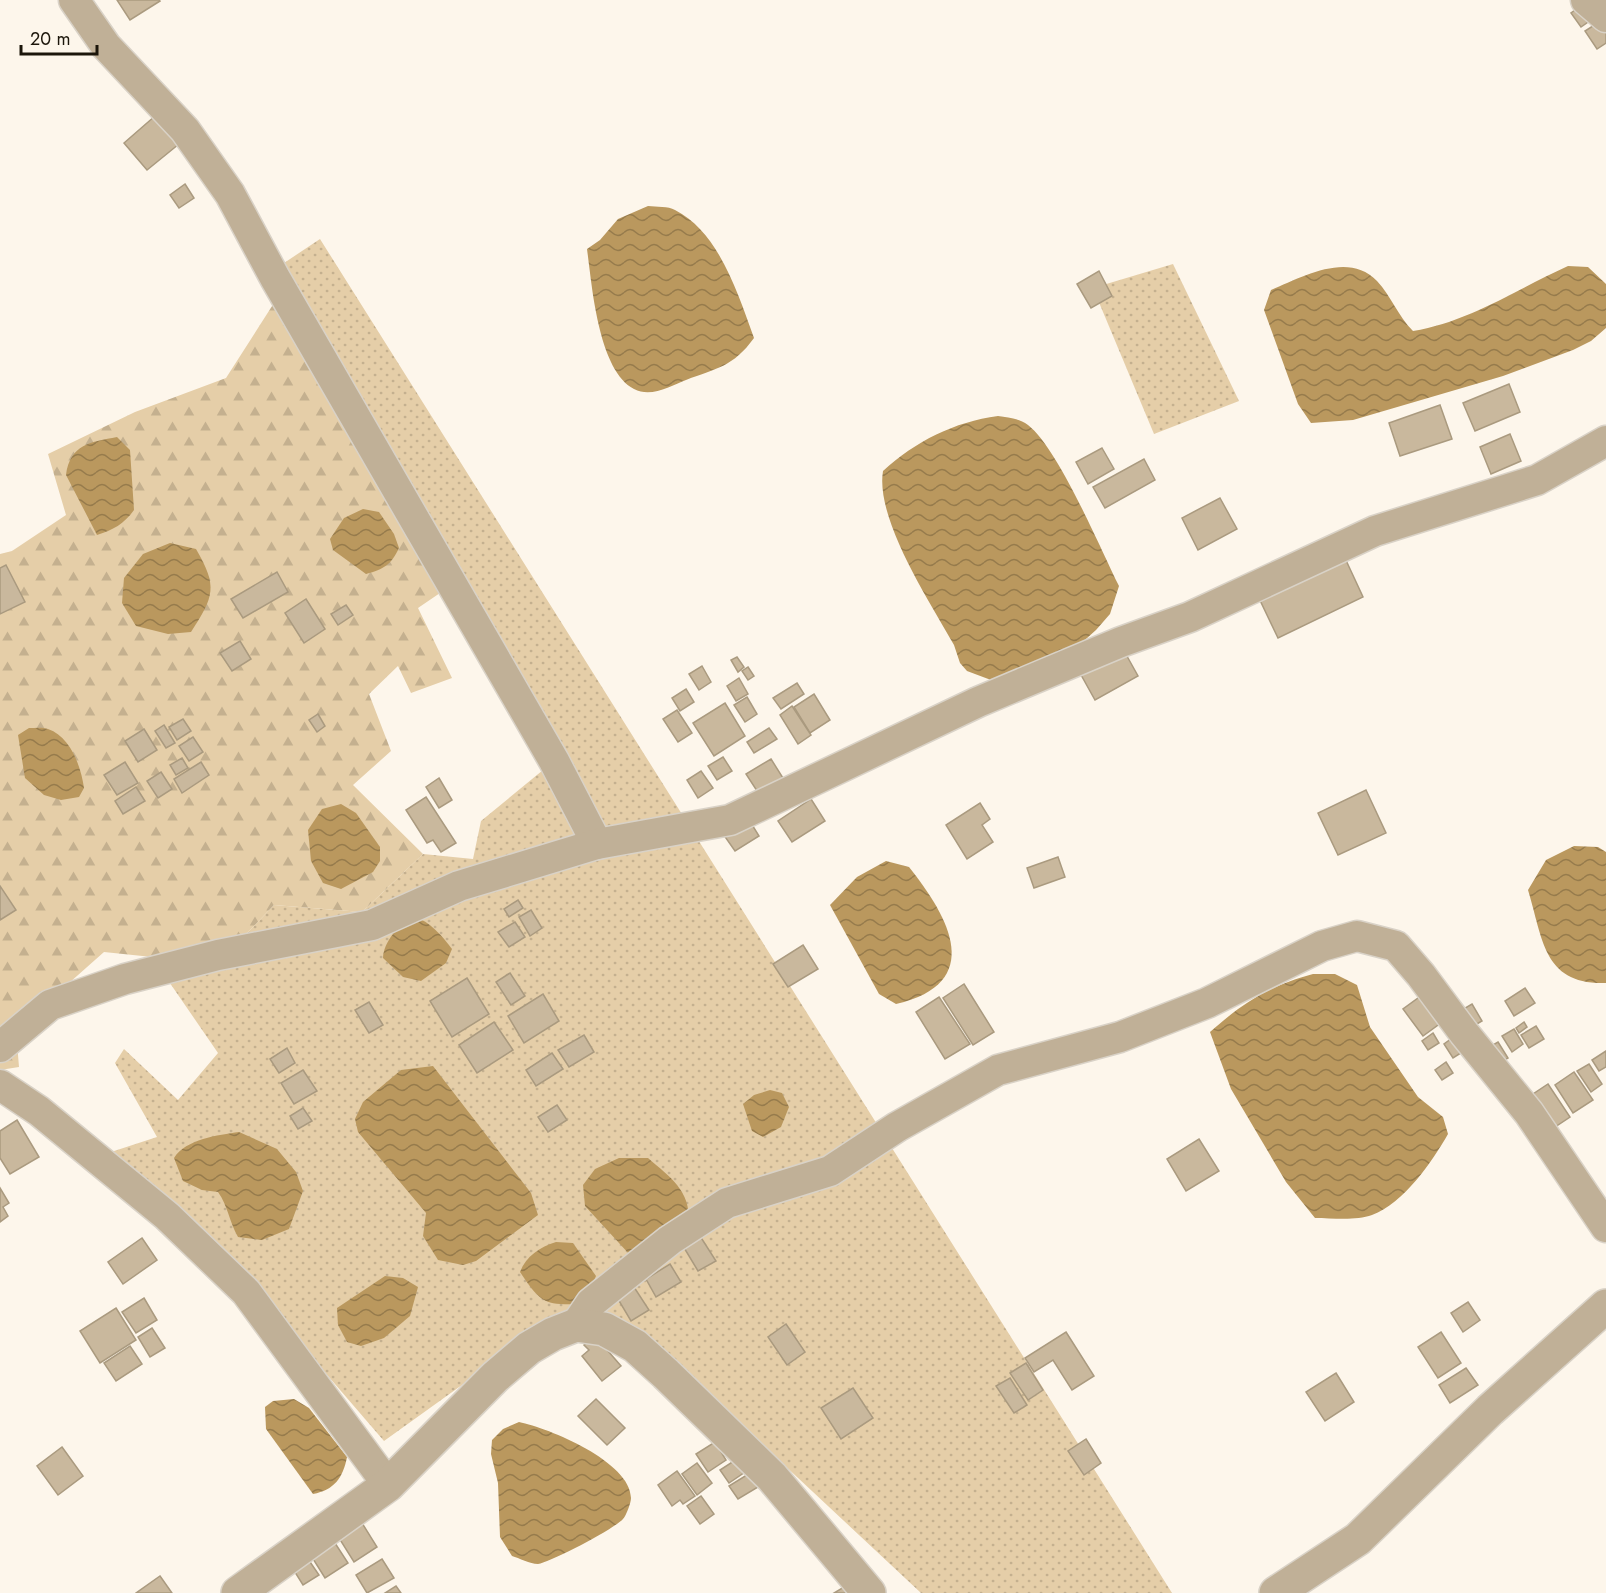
<svg xmlns="http://www.w3.org/2000/svg" width="1606" height="1593" viewBox="0 0 1606 1593" font-family="Jost,sans-serif">
	<style>
		.grass { fill: url(#grass-dots) }
		.forest { fill: url(#forest-firs) }
		.water { fill: url(#water-waves) }
		.building { fill: #c9b89d; stroke: #aa9a7f; stroke-width: 1.5 }
		.lines { fill: none; stroke-linecap: round; stroke-linejoin: round }
		.minor-casing { stroke: #d9d2c7; stroke-width: 33 }
		.tertiary-casing { stroke: #d9d2c7; stroke-width: 36 }
		.minor { stroke: #c0b097; stroke-width: 30 }
		.tertiary { stroke: #c0b097; stroke-width: 33 }
	</style>
	<defs>
		<pattern id="grass-dots" width="8" height="8" patternUnits="userSpaceOnUse" patternTransform="scale(1.5)"><rect width="8" height="8" fill="#e5cea8"/><path d="M2 2h.1M6 6h.1" fill="none" stroke="#c4b08f" stroke-width="1.8" stroke-linecap="round"/></pattern>
		<pattern id="forest-firs" width="22" height="20" patternUnits="userSpaceOnUse" patternTransform="scale(1.5)"><rect width="22" height="20" fill="#e5cea8"/><path d="M5 1l3.5 6h-7zM16 11l3.5 6h-7z" fill="#c4b08f"/></pattern>
		<pattern id="water-waves" width="16" height="10" patternUnits="userSpaceOnUse" patternTransform="scale(1.5)"><rect width="16" height="10" fill="#ba985e"/><path d="M0 5q4-4 8 0t8 0" fill="none" stroke="#967b4c"/></pattern>
	</defs>
	<rect width="100%" height="100%" fill="#fdf6eb"/>
	<g class="grass">
		<path d="M320 239 1172 1593H921L751 1434 613 1320 551 1321 384 1441 266 1304 108 1153 157 1137 115 1063 124 1049 178 1100 218 1053 152 957 232 949 274 905 362 912 423 854 473 859 481 821 554 761 281 265Z"/>
		<path d="M1173 264 1239 401 1154 434 1093 288Z"/>
	</g>
	<path class="forest" d="M274 303 440 593 418 608 452 678 411 693 398 666 369 694 391 751 353 785 423 854 362 912 274 905 232 949 152 957 104 952 16 1030 19 1067 0 1070V554L12 551 66 515 48 454 135 412 226 378Z"/>
	<g class="water">
		<path d="M648 206C657 207 668 206 675 210 719 232 738 294 754 338 733 367 717 368 686 380 671 386 651 398 634 389 598 370 592 285 587 249L600 240 618 219Z"/>
		<path d="M1568 266 1588 267 1606 284V328L1591 341 1573 350 1503 376 1353 420 1311 423 1298 404 1264 310 1271 290C1303 277 1348 251 1377 281 1391 296 1398 316 1413 331 1469 322 1517 289 1568 266Z"/>
		<path d="M998 416C1009 418 1019 418 1028 425 1058 448 1100 548 1119 586L1110 614 1096 630 1067 656 1033 670 991 680 967 671 960 663 954 645C930 602 875 519 883 471 916 441 954 422 998 416Z"/>
		<path d="M117 437 130 450 134 510C124 524 113 530 97 535L66 475C70 444 91 442 117 437Z"/>
		<path d="M363 509 379 512 394 534 399 548C391 565 384 569 366 574L333 550 330 539 344 518Z"/>
		<path d="M170 543 196 549C218 587 214 596 191 632L168 634 136 626 122 603 124 578 143 554Z"/>
		<path d="M29 728C35 728 43 727 48 729 71 737 81 767 84 788L79 797 61 800 44 795 25 778 18 735Z"/>
		<path d="M341 804 356 813 380 847V861L373 872 341 889 323 883 311 861 308 830 322 809Z"/>
		<path d="M1574 846 1598 847 1606 852V983C1543 985 1543 939 1528 890L1546 860Z"/>
		<path d="M886 861 909 867C949 917 986 983 896 1004L879 994 830 905 857 877Z"/>
		<path d="M414 917C430 921 442 936 452 949L446 963 421 981 403 977 383 958C383 943 399 923 414 917Z"/>
		<path d="M1313 974H1335L1357 985 1370 1027 1418 1097 1443 1117 1448 1134C1432 1162 1404 1203 1372 1215 1356 1221 1332 1218 1315 1218L1286 1182 1231 1089 1210 1032C1244 1002 1269 986 1313 974Z"/>
		<path d="M433 1066 531 1193 538 1215 476 1261 463 1265 438 1260 423 1236 426 1213 358 1132 355 1119 363 1102 401 1070Z"/>
		<path d="M770 1090 782 1093 789 1107 781 1127 763 1137 752 1131 743 1104 754 1095Z"/>
		<path d="M239 1132 277 1149 296 1172 303 1191 289 1229 262 1240 238 1237C229 1221 228 1206 218 1192L202 1190 183 1181 174 1158C186 1139 218 1135 239 1132Z"/>
		<path d="M619 1158H648C671 1178 690 1190 689 1222L630 1255 585 1206 583 1185 595 1169Z"/>
		<path d="M556 1242 573 1243 596 1276 584 1304C545 1305 542 1305 520 1272 526 1256 540 1247 556 1242Z"/>
		<path d="M385 1276 403 1278 418 1287 410 1316 384 1338 361 1346 347 1342 338 1325 337 1308Z"/>
		<path d="M294 1399 309 1408 347 1457C343 1478 334 1490 313 1494L266 1429 265 1407 273 1401Z"/>
		<path d="M519 1422C549 1428 631 1462 631 1498 631 1503 626 1516 623 1519 614 1529 551 1562 538 1564 530 1564 519 1558 512 1556L500 1537 498 1483 491 1454 492 1440 503 1429Z"/>
	</g>
	<g class="building">
		<path d="M117 0H159L160 1 130 20Z"/>
		<path d="M1588 1 1598 15 1581 27 1571 13Z"/>
		<path d="M1599 22 1606 32V43L1597 49 1585 31Z"/>
		<path d="M155 116 179 144 147 170 124 143Z"/>
		<path d="M185 184 194 198 179 208 170 195Z"/>
		<path d="M1099 271 1112 296 1091 308 1077 284Z"/>
		<path d="M1509 384 1520 412 1475 431 1463 403Z"/>
		<path d="M1440 405 1452 439 1400 456 1389 423Z"/>
		<path d="M1510 434 1521 461 1491 474 1480 447Z"/>
		<path d="M1102 448 1114 469 1088 484 1076 462Z"/>
		<path d="M1144 459 1155 480 1105 508 1093 487Z"/>
		<path d="M1220 498 1237 529 1198 550 1182 518Z"/>
		<path d="M1344 556 1363 597 1278 638 1258 596Z"/>
		<path d="M6 565 25 602 0 614V568Z"/>
		<path d="M277 572 288 592 243 618 231 599Z"/>
		<path d="M306 599 325 629 304 643 285 613Z"/>
		<path d="M346 605 353 615 338 625 331 614Z"/>
		<path d="M240 641 251 659 232 671 220 653Z"/>
		<path d="M1123 649 1138 676 1095 700 1080 673Z"/>
		<path d="M737 657 744 667 738 672 731 660Z"/>
		<path d="M702 666 711 682 699 690 689 674Z"/>
		<path d="M748 667 754 676 748 680 742 671Z"/>
		<path d="M739 678 748 694 736 701 727 686Z"/>
		<path d="M797 683 804 694 781 709 773 698Z"/>
		<path d="M686 689 694 702 680 711 672 698Z"/>
		<path d="M814 694 830 720 810 733 794 707Z"/>
		<path d="M747 697 757 714 745 722 734 705Z"/>
		<path d="M725 703 745 736 714 756 693 723Z"/>
		<path d="M792 706 811 735 798 744 780 715Z"/>
		<path d="M677 710 692 733 678 742 663 719Z"/>
		<path d="M318 714 325 726 317 732 309 720Z"/>
		<path d="M183 719 191 731 177 740 169 727Z"/>
		<path d="M164 725 175 743 166 748 155 731Z"/>
		<path d="M769 728 777 739 754 753 747 742Z"/>
		<path d="M144 729 157 750 138 762 125 741Z"/>
		<path d="M193 737 203 752 189 761 179 746Z"/>
		<path d="M723 757 732 771 717 780 708 766Z"/>
		<path d="M182 758 188 768 176 775 170 765Z"/>
		<path d="M771 759 783 778 759 794 746 774Z"/>
		<path d="M125 762 138 783 117 795 104 775Z"/>
		<path d="M201 762 209 775 182 793 174 779Z"/>
		<path d="M701 771 713 788 698 798 687 780Z"/>
		<path d="M161 772 172 789 158 798 147 781Z"/>
		<path d="M439 778 452 800 439 808 426 787Z"/>
		<path d="M136 787 145 801 123 814 115 801Z"/>
		<path d="M1366 790 1386 833 1338 855 1318 813Z"/>
		<path d="M426 797 456 843 441 852 433 840 427 843 406 810Z"/>
		<path d="M811 799 825 821 792 842 778 821Z"/>
		<path d="M980 803 990 819 982 825 993 842 967 859 946 825Z"/>
		<path d="M746 815 759 836 735 851 721 831Z"/>
		<path d="M1058 857 1065 877 1034 888 1027 868Z"/>
		<path d="M0 886 16 910 0 920Z"/>
		<path d="M518 900 523 908 509 917 504 909Z"/>
		<path d="M531 910 542 928 530 936 519 917Z"/>
		<path d="M515 922 525 937 509 947 498 932Z"/>
		<path d="M803 945 818 969 788 987 773 964Z"/>
		<path d="M510 973 525 996 511 1005 496 982Z"/>
		<path d="M467 978 489 1014 452 1037 430 1001Z"/>
		<path d="M964 984 994 1032 973 1045 943 998Z"/>
		<path d="M1525 988 1535 1003 1514 1016 1505 1001Z"/>
		<path d="M1429 990 1449 1017 1423 1036 1403 1009Z"/>
		<path d="M543 994 559 1021 524 1043 508 1016Z"/>
		<path d="M939 997 970 1044 945 1059 916 1012Z"/>
		<path d="M369 1002 383 1025 369 1033 355 1010Z"/>
		<path d="M1472 1004 1482 1021 1465 1031 1455 1014Z"/>
		<path d="M494 1022 513 1050 477 1073 459 1045Z"/>
		<path d="M1524 1022 1527 1027 1519 1033 1516 1028Z"/>
		<path d="M1536 1026 1544 1039 1529 1048 1521 1035Z"/>
		<path d="M1514 1029 1523 1044 1512 1052 1502 1036Z"/>
		<path d="M1433 1033 1439 1043 1428 1050 1422 1041Z"/>
		<path d="M584 1035 594 1052 569 1067 558 1050Z"/>
		<path d="M1455 1036 1464 1051 1453 1058 1444 1044Z"/>
		<path d="M1498 1042 1508 1058 1495 1066 1486 1049Z"/>
		<path d="M287 1048 295 1063 279 1073 270 1059Z"/>
		<path d="M1606 1051V1067L1599 1071 1592 1060Z"/>
		<path d="M552 1053 563 1069 536 1086 526 1070Z"/>
		<path d="M1446 1062 1453 1073 1442 1080 1435 1070Z"/>
		<path d="M1589 1064 1602 1084 1591 1092 1577 1071Z"/>
		<path d="M303 1070 317 1091 294 1104 281 1083Z"/>
		<path d="M1574 1072 1593 1100 1573 1113 1555 1085Z"/>
		<path d="M1548 1084 1570 1117 1549 1131 1527 1098Z"/>
		<path d="M557 1105 567 1120 548 1132 538 1117Z"/>
		<path d="M303 1108 312 1121 298 1129 290 1116Z"/>
		<path d="M17 1120 39 1157 10 1174 0 1158V1131Z"/>
		<path d="M1199 1139 1219 1171 1186 1191 1167 1159Z"/>
		<path d="M0 1188 9 1203 3 1207 8 1216 0 1222Z"/>
		<path d="M700 1236 716 1261 698 1271 683 1246Z"/>
		<path d="M142 1238 157 1260 123 1284 108 1262Z"/>
		<path d="M670 1264 681 1282 656 1297 646 1279Z"/>
		<path d="M632 1284 649 1310 631 1321 615 1294Z"/>
		<path d="M144 1298 157 1320 136 1333 122 1312Z"/>
		<path d="M1468 1302 1480 1320 1463 1332 1451 1313Z"/>
		<path d="M116 1308 136 1340 100 1363 80 1331Z"/>
		<path d="M786 1324 805 1352 787 1365 768 1337Z"/>
		<path d="M152 1328 165 1348 150 1357 138 1337Z"/>
		<path d="M1066 1332 1094 1376 1072 1390 1053 1360 1034 1372 1025 1358Z"/>
		<path d="M1441 1332 1461 1363 1438 1378 1418 1347Z"/>
		<path d="M595 1336 621 1366 602 1381 582 1356 589 1350 584 1345Z"/>
		<path d="M130 1346 142 1364 116 1381 104 1363Z"/>
		<path d="M1026 1363 1043 1390 1028 1400 1010 1373Z"/>
		<path d="M1466 1368 1478 1385 1450 1403 1439 1385Z"/>
		<path d="M1336 1373 1354 1402 1325 1421 1306 1392Z"/>
		<path d="M1010 1378 1027 1405 1014 1413 996 1386Z"/>
		<path d="M853 1388 873 1418 841 1439 821 1408Z"/>
		<path d="M596 1399 625 1428 607 1445 578 1416Z"/>
		<path d="M1086 1439 1101 1463 1084 1475 1068 1451Z"/>
		<path d="M715 1442 726 1460 708 1472 696 1454Z"/>
		<path d="M62 1447 83 1476 58 1495 37 1466Z"/>
		<path d="M740 1457 748 1470 729 1483 720 1470Z"/>
		<path d="M697 1463 712 1483 697 1495 682 1474Z"/>
		<path d="M677 1471 695 1496 683 1504 680 1500 672 1506 658 1485Z"/>
		<path d="M750 1473 758 1487 738 1499 729 1486Z"/>
		<path d="M701 1496 714 1514 700 1524 687 1506Z"/>
		<path d="M362 1523 377 1547 354 1562 339 1538Z"/>
		<path d="M333 1540 348 1563 325 1578 310 1554Z"/>
		<path d="M308 1559 319 1575 303 1585 293 1569Z"/>
		<path d="M382 1559 394 1578 367 1593 356 1575Z"/>
		<path d="M160 1576 172 1593H136Z"/>
		<path d="M849 1584 854 1593H834Z"/>
		<path d="M396 1586 401 1593H385Z"/>
	</g>
	<g class="lines">
		<g class="minor-casing">
			<g id="minor">
				<path d="M74 0 106 46 185 130 230 194 275 278 554 761 597 844"/>
				<path d="M1586 0 1606 17"/>
				<path d="M0 1047 50 1005 125 979 218 955 372 925 459 886 597 844 730 820 978 702 1121 642 1190 617 1375 531 1537 480 1606 441"/>
				<path d="M0 1085 39 1111 167 1216 246 1292 388 1485"/>
				<path d="M576 1325 591 1303 670 1240 727 1203 830 1171 897 1127 998 1070 1120 1037 1207 1003 1322 946 1357 936 1396 946 1421 975 1464 1033 1529 1113 1606 1227"/>
			</g>
		</g>
		<g class="tertiary-casing">
			<g id="tertiary">
				<path d="M238 1593 388 1485 495 1377 529 1348 553 1334 576 1325 604 1329 635 1346 666 1374 772 1477 869 1593"/>
				<path d="M1276 1593 1358 1539 1490 1410 1606 1306"/>
			</g>
		</g>
		<use href="#minor" class="minor"/>
		<use href="#tertiary" class="tertiary"/>
	</g>
	<path d="M21 45v9h76v-9" fill="none" stroke="#1c160b" stroke-width="3"/>
	<text x="30" y="45" font-size="18" fill="#1c160b" stroke="#fdf6eb" stroke-width="4.5" paint-order="stroke">20 m</text>
</svg>
